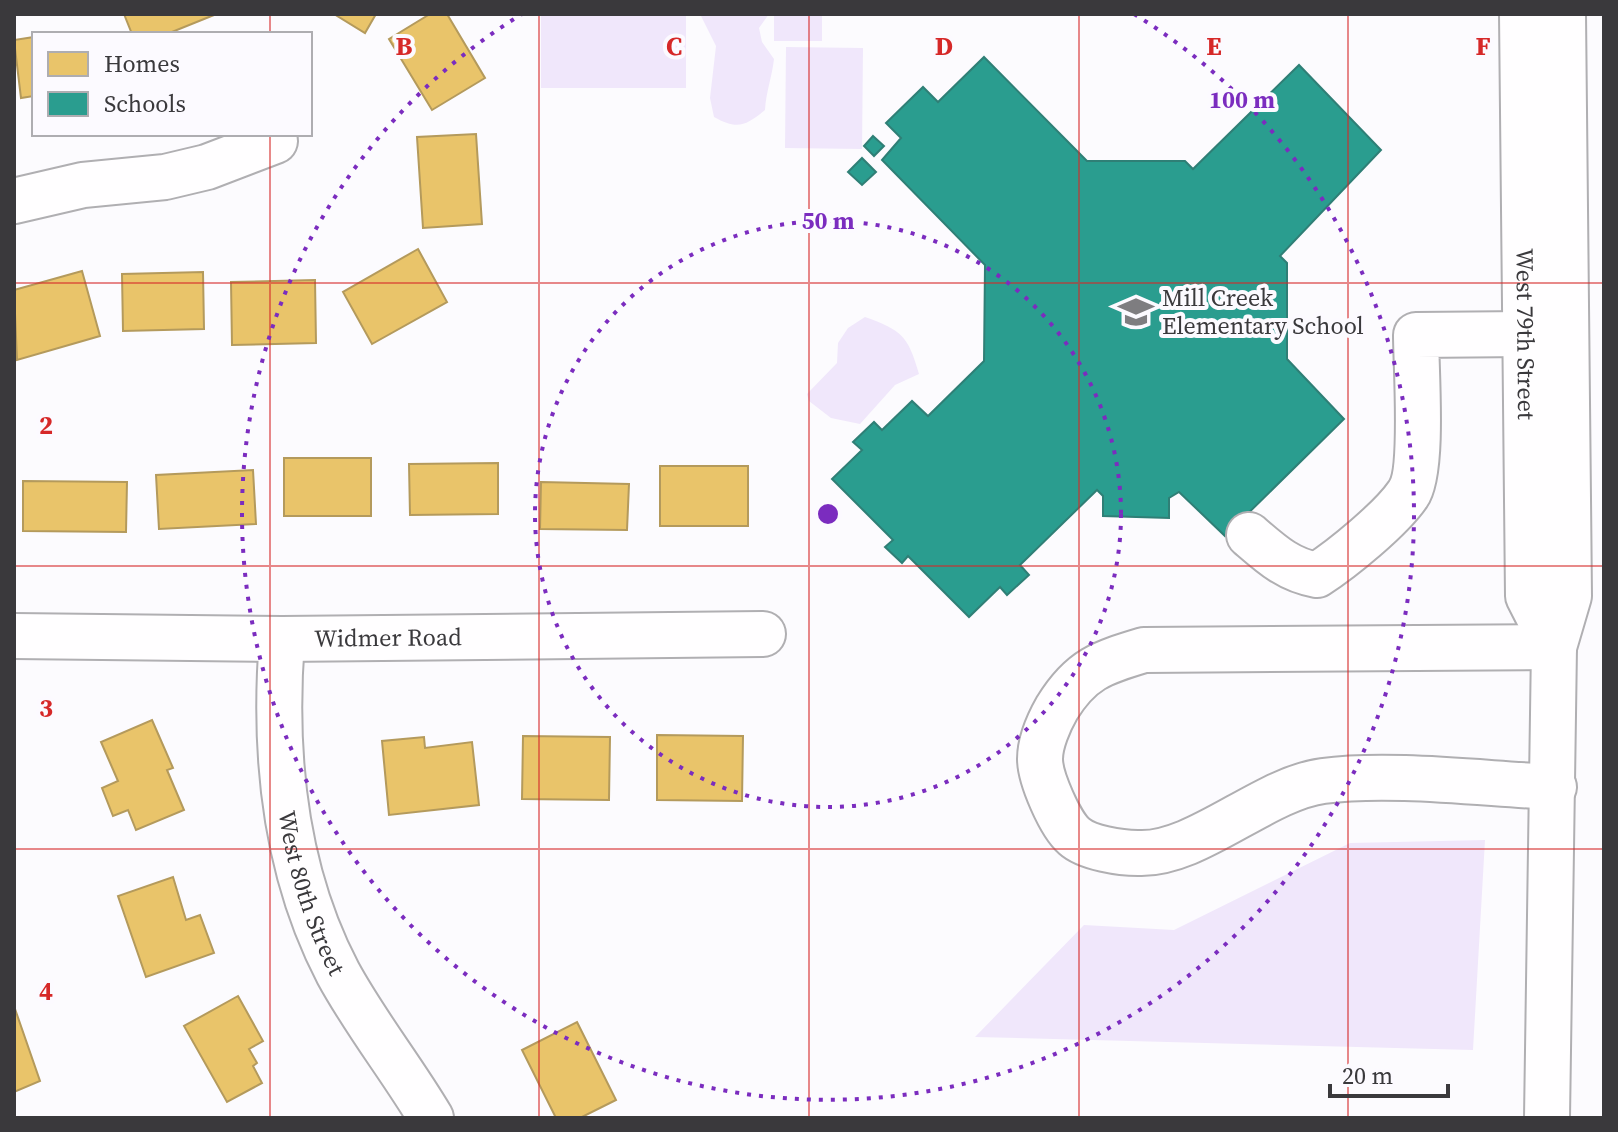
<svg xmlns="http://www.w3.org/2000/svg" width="1618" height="1132" viewBox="0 0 1618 1132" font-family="'Source Serif 4',serif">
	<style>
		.green { fill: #f0e7fb }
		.homes { fill: #e9c46a; stroke: #b49a5c; stroke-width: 2 }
		.schools { fill: #2a9d8f; stroke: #2f7f76; stroke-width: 2 }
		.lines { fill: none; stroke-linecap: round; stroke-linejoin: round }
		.minor-casing { stroke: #b0afb2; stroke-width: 48 }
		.minor { stroke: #fffeff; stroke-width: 44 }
		.grid { fill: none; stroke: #d62828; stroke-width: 2; stroke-opacity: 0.55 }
		.ring { fill: none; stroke: #7b2cbf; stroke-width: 4; stroke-dasharray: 4 8 }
		.labels { text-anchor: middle; stroke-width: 8; stroke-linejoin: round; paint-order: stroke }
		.poi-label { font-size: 24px; fill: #3a393c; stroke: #fcfaff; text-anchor: start }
		.street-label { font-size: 24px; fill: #3a393c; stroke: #fcfaff }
		.grid-label { font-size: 26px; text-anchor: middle; font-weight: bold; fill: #d62828; stroke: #fcfaff; stroke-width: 8; stroke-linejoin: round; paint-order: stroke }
		.centre { fill: #7b2cbf; stroke: #fcfaff; stroke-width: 4 }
		.ring-label { font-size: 24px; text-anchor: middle; font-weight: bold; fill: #7b2cbf; stroke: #fcfaff; stroke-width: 8; stroke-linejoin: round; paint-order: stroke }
	</style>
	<rect width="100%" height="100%" fill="#fcfbfe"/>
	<g class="green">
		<rect x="541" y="14" width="145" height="74"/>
		<path d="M700 14H769L759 28 762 42 774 59C772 77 766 92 765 110 746 126 737 130 714 117L710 98 716 46Z"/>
		<rect x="774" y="14" width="48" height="27"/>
		<path d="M786 47 863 48 862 149 785 148Z"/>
		<path d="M865 317C901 330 908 335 919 374L895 385 860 424 831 418 809 401 807 394 837 363 838 343 848 328Z"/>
		<path d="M1485 840 1473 1050 975 1037 1084 925 1174 930 1350 843Z"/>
	</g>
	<g class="homes">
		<path d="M124 14H214V15L167 34H132Z"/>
		<path d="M334 14H376L365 33Z"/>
		<path d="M430 14H447L485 78 432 110 389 39Z"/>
		<path d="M34 37V96L21 98 14 40Z"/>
		<path d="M476 134 482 224 423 228 417 137Z"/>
		<path d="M418 249 447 302 372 344 343 292Z"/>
		<path d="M82 271 100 336 17 360 14 290Z"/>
		<path d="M203 272 204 329 123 331 122 274Z"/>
		<path d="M315 280 316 343 232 345 231 282Z"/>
		<rect x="284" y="458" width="87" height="58"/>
		<path d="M498 463V514L410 515 409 464Z"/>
		<rect x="660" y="466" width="88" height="60"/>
		<path d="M253 470 256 524 159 529 156 475Z"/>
		<path d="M23 481 127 482 126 532 23 531Z"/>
		<path d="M541 482 629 484 627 530 540 529Z"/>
		<path d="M152 720 173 768 167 770 184 810 136 830 128 810 113 816 102 788 118 781 101 742Z"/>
		<path d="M657 735 743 736 742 801 657 800Z"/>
		<path d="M523 736 610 737 609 800 522 799Z"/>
		<path d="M424 737 425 748 472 742 479 805 389 815 382 741Z"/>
		<path d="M173 877 186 920 200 915 214 953 146 977 118 896Z"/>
		<path d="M238 996 263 1041 249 1049 257 1063 253 1066 262 1083 227 1102 184 1026Z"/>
		<path d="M14 1006 40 1081 14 1092Z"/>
		<path d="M577 1022 616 1100 580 1118H556L522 1050Z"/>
	</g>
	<g class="schools">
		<path d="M984 57 1087 161H1185L1193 169 1299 65 1381 150 1280 256 1287 263V359L1344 419 1225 536 1179 492 1169 498V518L1103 516V496L1097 490 1020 565 1029 575 1007 595 1000 587 969 617 908 556 902 563 885 547 893 540 832 479 862 450 853 442 874 422 882 430 912 401 928 416 984 361 985 265 882 160 901 138 886 123 923 87 938 102Z"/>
		<path d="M873 136 884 146 874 156 864 146Z"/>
		<path d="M862 158 876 172 862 185 848 172Z"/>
	</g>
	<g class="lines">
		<g class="minor-casing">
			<g id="minor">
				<path id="s1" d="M1522 14 1528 596 1554 647"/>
				<path d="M14 201 83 185 165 177 207 167 275 141"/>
				<path d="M1249 535C1271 554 1288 570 1317 575 1342 559 1391 519 1408 494 1424 472 1416 367 1416 335L1526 334"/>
				<path id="s2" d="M14 636 282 639 763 634"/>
				<path id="s3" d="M282 639C273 754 284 870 338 973 365 1023 402 1069 431 1118"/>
				<path d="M1554 647 1144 650C1101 663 1081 669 1057 708 1049 722 1040 743 1040 759 1040 778 1060 824 1074 836 1087 848 1121 853 1138 853 1196 856 1263 789 1323 781 1391 772 1485 784 1554 787"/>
				<path d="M1547 1118 1554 647 1569 596 1563 14"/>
			</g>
		</g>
		<use href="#minor" class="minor"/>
	</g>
	<path class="grid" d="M270 14V34M539 14V1118M809 14V1118M1079 14V1118M1348 14V1118M270 134V1118M14 283H1604M14 566H1604M14 849H1604"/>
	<g class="ring">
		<circle cx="828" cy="514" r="293"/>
		<path d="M1134 14A586 586 0 1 1 522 14"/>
	</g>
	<defs>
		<g id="school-bare" transform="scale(2.76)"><path d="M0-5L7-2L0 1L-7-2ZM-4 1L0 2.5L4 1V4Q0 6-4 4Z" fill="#7e7d80" stroke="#fcfaff" stroke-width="2.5" paint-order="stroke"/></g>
	</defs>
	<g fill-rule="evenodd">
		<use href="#school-bare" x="1136" y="312"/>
	</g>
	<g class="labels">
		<g class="poi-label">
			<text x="1162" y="306">Mill Creek<tspan x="1162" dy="28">Elementary School</tspan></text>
		</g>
		<g class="street-label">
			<text dy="8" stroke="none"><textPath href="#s1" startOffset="320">West 79th Street</textPath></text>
			<text dy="8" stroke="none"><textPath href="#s2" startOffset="374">Widmer Road</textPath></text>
			<text dy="8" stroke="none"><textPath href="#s3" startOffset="258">West 80th Street</textPath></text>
		</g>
	</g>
	<g class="grid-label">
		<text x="404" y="55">B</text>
		<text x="674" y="55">C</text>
		<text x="944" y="55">D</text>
		<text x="1214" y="55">E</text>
		<text x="1483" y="55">F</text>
		<text x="46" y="434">2</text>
		<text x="46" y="717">3</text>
		<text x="46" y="1000">4</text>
	</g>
	<circle cx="828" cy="514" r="12" class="centre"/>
	<g class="ring-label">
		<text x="1242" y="108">100 m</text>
		<text x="828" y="229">50 m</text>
	</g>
	<rect width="1618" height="1132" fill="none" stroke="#3a393c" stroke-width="32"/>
	<rect x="32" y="32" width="280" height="104" fill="#fcfaff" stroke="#aeadb1" stroke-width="2"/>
	<rect x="48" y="52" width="40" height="24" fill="#e9c46a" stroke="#aeadb1" stroke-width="2"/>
	<text x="104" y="72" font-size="24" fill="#3a393c">Homes</text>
	<rect x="48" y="92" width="40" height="24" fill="#2a9d8f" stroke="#aeadb1" stroke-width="2"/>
	<text x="104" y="112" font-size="24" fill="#3a393c">Schools</text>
	<path d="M1330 1084v12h118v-12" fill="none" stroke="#3a393c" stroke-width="4"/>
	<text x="1342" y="1084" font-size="24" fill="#3a393c" stroke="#fcfaff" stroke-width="6" paint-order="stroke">20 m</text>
</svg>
